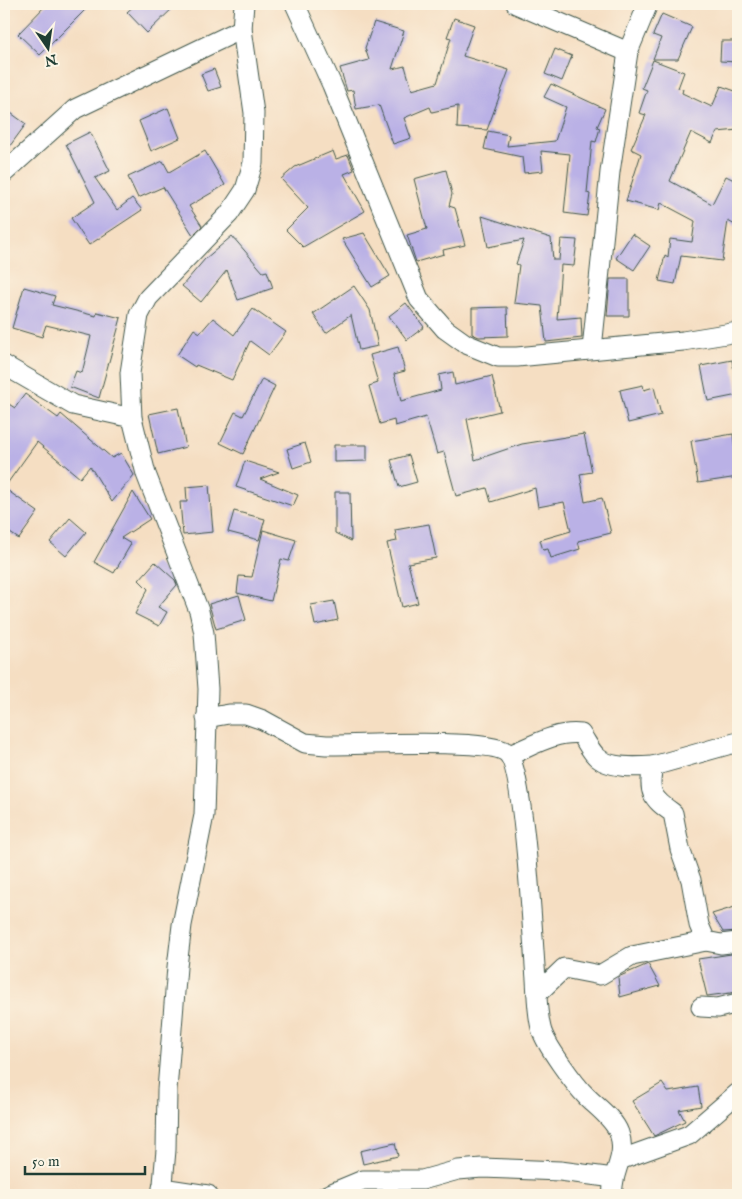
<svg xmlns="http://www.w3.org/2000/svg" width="742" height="1199" viewBox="0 0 742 1199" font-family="'IM FELL English',serif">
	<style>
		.building { fill: #bab1e6 }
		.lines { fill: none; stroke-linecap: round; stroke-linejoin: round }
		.minor-casing { stroke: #3f5549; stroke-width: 21 }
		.minor { stroke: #fff; stroke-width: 19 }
	</style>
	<rect width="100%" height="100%" fill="#fcf5e5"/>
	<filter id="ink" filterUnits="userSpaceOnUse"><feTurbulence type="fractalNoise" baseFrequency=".02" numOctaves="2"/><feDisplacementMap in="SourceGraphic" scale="10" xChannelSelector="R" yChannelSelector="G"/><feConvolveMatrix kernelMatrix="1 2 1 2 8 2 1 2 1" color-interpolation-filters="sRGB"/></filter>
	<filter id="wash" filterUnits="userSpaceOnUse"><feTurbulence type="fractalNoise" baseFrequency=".0096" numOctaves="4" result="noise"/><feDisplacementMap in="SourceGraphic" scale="20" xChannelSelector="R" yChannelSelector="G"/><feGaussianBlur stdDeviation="1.12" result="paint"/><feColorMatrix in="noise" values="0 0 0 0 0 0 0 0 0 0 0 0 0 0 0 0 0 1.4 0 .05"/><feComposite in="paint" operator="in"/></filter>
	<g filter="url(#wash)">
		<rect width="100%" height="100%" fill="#f5dec2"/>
		<g id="blocks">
			<g class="building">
				<path d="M47 4H91L40 55 18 34Z"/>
				<path d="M136 4H177L147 33 127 12Z"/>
				<path d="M662 14 692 27 678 59H653L661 38 653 35Z"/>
				<path d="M454 18 474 25 463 56 509 70 487 130 457 128 458 106 432 112 430 107 404 118 411 138 393 144 379 105 356 109 353 90 347 91 340 68 369 60 365 48 374 22 404 31 392 69 405 66 412 90 437 83 451 38 447 37Z"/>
				<path d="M721 41H738L737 62 720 61Z"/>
				<path d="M555 49 572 56 562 81 545 74Z"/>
				<path d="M653 60 684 72 678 88 683 89 682 93 712 107 721 86 738 92 736 107 738 130 717 132 712 143 691 132 670 181 712 204 726 176 738 182V218L735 225 728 221 722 261 681 256 675 284 659 281 665 255 668 257 670 239 692 242 695 221 661 203 659 210 626 201 641 154 631 149 646 115 639 113 647 90 642 88Z"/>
				<path d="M214 69 221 87 208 91 201 74Z"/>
				<path d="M551 84 605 109 597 127 600 128 596 142 592 141 587 193 590 194 587 216 564 213 570 154 541 151 543 171 524 173 522 157 484 149 488 131 509 135 507 146 555 141 566 107 544 97Z"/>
				<path d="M4 108 26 124 4 154Z"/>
				<path d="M168 108 180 138 151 151 139 121Z"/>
				<path d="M90 132 110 171 95 178 117 210 132 198 142 210 89 245 71 218 95 202 66 144Z"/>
				<path d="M205 151 225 185 189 206 202 226 193 235 163 187 138 198 128 177 163 161 169 172Z"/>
				<path d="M333 151 336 159 348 155 354 170 344 174 365 211 303 247 286 230 308 208 281 179 295 167Z"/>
				<path d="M446 170 452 194 449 206 455 208 465 245 443 250 444 254 416 262 407 235 427 229 414 179Z"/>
				<path d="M482 216 551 238 553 260H559L561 239 577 240 574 266 561 265 557 319 581 317 582 338 546 342 542 306 514 303 519 265 516 264 524 240 488 247Z"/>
				<path d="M364 233 390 276 372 287 342 239Z"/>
				<path d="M632 234 650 246 634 270 616 258Z"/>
				<path d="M232 236 263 272 267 271 273 288 238 300 227 270 201 302 182 286 205 259Z"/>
				<path d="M610 279H629V316H607Z"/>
				<path d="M354 286 370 310 378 346 359 350 351 315 326 333 313 314Z"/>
				<path d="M24 287 55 296 52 305 96 316 97 312 121 318 99 398 70 387 76 371 82 373 91 336 46 325 42 337 12 328Z"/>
				<path d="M406 303 424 327 407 340 389 316Z"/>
				<path d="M507 307 508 336 479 337 472 334V308Z"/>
				<path d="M253 309 286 332 269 355 250 341 232 380 196 365 195 367 177 355 194 329 200 333 213 318 234 335Z"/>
				<path d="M398 347 405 371 394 374 401 401 441 390 439 375 453 372 455 385 492 376 500 411 467 419 475 460 522 444 584 434 592 472 580 474 585 502 602 498 611 533 578 541 580 549 551 558 548 549 543 550 540 540 571 531 564 502 538 507 535 488 491 502 487 488 456 496 444 452 437 454 426 417 395 426 394 420 380 424 369 386 378 383 370 355Z"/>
				<path d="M732 360 738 395 708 401 701 366Z"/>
				<path d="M262 379 275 386 243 454 220 443 235 412 243 416Z"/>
				<path d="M643 385 644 390 654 387 661 415 628 423 620 390Z"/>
				<path d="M25 394 58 418 61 414 112 458 121 453 134 475 112 502 90 466 80 478 37 442 4 488V401L15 408Z"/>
				<path d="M178 408 186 447 158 454 149 414Z"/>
				<path d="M733 434 738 477 698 483 691 441Z"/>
				<path d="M305 443 311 462 293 468 287 449Z"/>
				<path d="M334 445H367V461L334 462Z"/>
				<path d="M409 455 417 482 399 487 391 460Z"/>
				<path d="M245 461 279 472 260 479 298 495 293 506 236 487Z"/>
				<path d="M209 485 213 532 183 535 180 502H187L186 487Z"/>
				<path d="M4 488 38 512 19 539 4 529Z"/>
				<path d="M133 492 150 519 121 538 131 544 114 573 94 562Z"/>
				<path d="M335 492H350L351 541 335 533Z"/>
				<path d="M234 511 265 519 259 540 228 532Z"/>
				<path d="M70 518 86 532 66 556 50 542Z"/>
				<path d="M429 524 436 558 408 563 418 603 402 607 387 543 397 541 395 530Z"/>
				<path d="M263 530 296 540 289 561 281 559 271 601 237 593 239 576 252 577Z"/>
				<path d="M155 562 175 580 177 585 158 607 167 612 159 626 135 614 148 589 139 580Z"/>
				<path d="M239 595 246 620 216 629 209 604Z"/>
				<path d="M334 601 338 620 315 625 311 605Z"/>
				<path d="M738 906V931L723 932 712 914Z"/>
				<path d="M738 953V992L707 996 698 959Z"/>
				<path d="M648 964 660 986 620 997 618 977Z"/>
				<path d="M662 1083 668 1092 698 1087 701 1106 679 1110 685 1121 654 1136 632 1101Z"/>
				<path d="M395 1143 398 1156 363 1164 360 1151Z"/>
			</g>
		</g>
	</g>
	<g filter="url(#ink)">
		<use href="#blocks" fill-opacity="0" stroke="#3f5549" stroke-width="1"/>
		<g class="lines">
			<g class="minor-casing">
				<g id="minor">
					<path d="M295 4 332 85 419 299 445 329 466 344 498 357H517L683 341 738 332"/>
					<path d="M516 4 628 52"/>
					<path d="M4 173 75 109 242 29"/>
					<path d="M592 349 610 172 628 52 648 4"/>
					<path d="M4 365 73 405 132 418"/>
					<path d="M206 718 229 714H246L263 720 305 743 326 745C357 745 487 738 506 752 525 766 533 947 536 979 537 995 537 1012 541 1028 544 1043 575 1085 587 1097 597 1107 614 1119 619 1133 628 1158 610 1172 613 1195"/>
					<path d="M510 755C532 746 555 731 581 734 586 741 590 750 596 756 608 769 637 767 653 766 648 792 651 798 673 813L680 849 691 880 699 925 706 941 721 944 738 942"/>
					<path d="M653 766 738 742"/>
					<path d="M537 994 564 968 600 975 632 956 706 941"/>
					<path d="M701 1007 718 1008 738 1003"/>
					<path d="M622 1159 689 1135 738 1093"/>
					<path d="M162 1188 208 1195"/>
					<path d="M162 1195 166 1150 167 1090 177 967 182 925 204 815 208 689 204 633 199 611 146 474 132 418 130 373 139 315 148 298 229 214 245 190 253 163 254 113 242 29 244 4"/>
					<path d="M327 1195 363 1180H422L458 1170 482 1168 560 1171 614 1178"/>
				</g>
			</g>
			<use href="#minor" class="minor"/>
		</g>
	</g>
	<rect width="742" height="1199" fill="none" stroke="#fcf5e5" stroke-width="20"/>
	<g transform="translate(48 48) rotate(167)" stroke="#fcf5e5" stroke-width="4" paint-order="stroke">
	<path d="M0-4L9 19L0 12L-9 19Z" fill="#1f3d34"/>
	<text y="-8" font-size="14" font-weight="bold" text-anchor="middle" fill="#1f3d34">N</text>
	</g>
	<path d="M25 1166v8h120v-8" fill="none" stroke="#1f3d34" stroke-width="2.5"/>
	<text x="32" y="1166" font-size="15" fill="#1f3d34" stroke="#fcf5e5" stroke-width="4" paint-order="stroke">50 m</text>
</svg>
